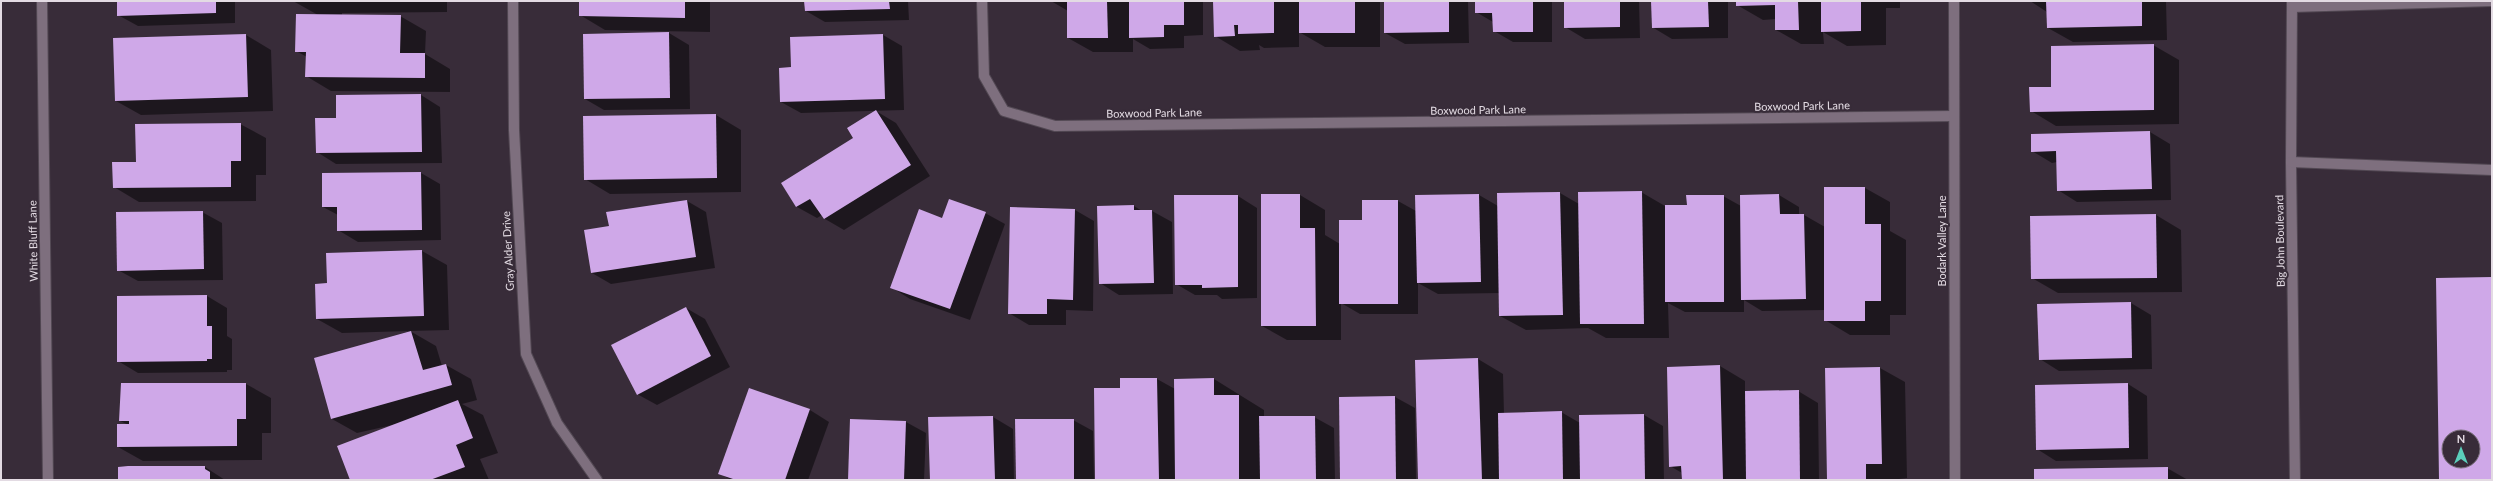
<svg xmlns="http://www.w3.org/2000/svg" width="2493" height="481" viewBox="0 0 2493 481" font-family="Lato,sans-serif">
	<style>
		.shadow { fill: #0007 }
		.building { fill: #cfa8e8; fill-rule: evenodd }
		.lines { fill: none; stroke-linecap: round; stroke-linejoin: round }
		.minor-casing { stroke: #524853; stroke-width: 12 }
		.minor { stroke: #7e6f7e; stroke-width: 10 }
		.labels { text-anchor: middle; stroke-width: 4; stroke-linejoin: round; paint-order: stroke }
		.street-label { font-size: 11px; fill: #e3dbe3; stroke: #382c39 }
	</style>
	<rect width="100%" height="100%" fill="#382c39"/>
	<g class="shadow">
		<path d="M118 1H235V23L138 26 118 15Z"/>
		<path d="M293 1H447V12L342 13V15L400 16 426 31 425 54 450 69V92L331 91 306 76 307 57 296 51 318 15Z"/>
		<path d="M580 1H710V32L605 30 580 15Z"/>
		<path d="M805 1H908L909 20 825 22 806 11Z"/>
		<path d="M1051 1H1203V35L1184 36V48L1150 49 1133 39V52H1093L1068 38V11Z"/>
		<path d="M1214 1H1380V47H1325L1299 32V47L1264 48 1259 45 1260 50 1240 51 1215 36Z"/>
		<path d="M1385 1H1468L1469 43 1405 44 1385 33Z"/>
		<path d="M1476 1H1552V42H1513L1494 31 1493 22 1476 12Z"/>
		<path d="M1565 1H1639L1640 38 1585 39 1565 27Z"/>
		<path d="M1652 1H1728V38L1672 39 1652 27Z"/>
		<path d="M1737 1H1900V8H1886V45L1847 46 1823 32 1824 44H1801L1776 30V19L1763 20 1737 5Z"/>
		<path d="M2030 1H2166L2167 40 2073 42 2048 28 2047 12Z"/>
		<path d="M669 33 689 45 690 109 604 110 585 99Z"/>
		<path d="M246 35 271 50 273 111 141 115 116 101Z"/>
		<path d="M883 35 902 46 904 110 801 113 781 102 792 68Z"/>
		<path d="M2153 45 2179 60V124L2056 126 2031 111Z"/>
		<path d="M421 95 440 107 442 163 336 164 317 152 337 119Z"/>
		<path d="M876 111 896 123 930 176 844 230 825 219 822 215 817 218 797 207 782 184 854 138Z"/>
		<path d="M716 115 741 130V192L610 194 585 179Z"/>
		<path d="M240 124 266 138V175H256V201L139 202 114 187 137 163Z"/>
		<path d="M2150 132 2170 144 2171 200 2077 202 2058 190 2057 162 2052 163 2032 151V135Z"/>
		<path d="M421 173 440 184 441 240 358 242 338 230V215L323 207Z"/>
		<path d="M1865 188 1890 202V231L1906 240V315H1890V335H1850L1825 320V310L1762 311 1744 300V312H1685L1668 303 1669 338H1606L1588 328 1526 330 1500 316V293L1438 294 1418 283V314H1360L1341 303V340H1287L1262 326 1300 195 1325 210V235L1340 244 1363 221V201H1398L1416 211 1479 195 1498 206 1560 193 1579 204 1641 192 1665 206H1688L1723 196 1741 206V196L1779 195 1799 207V215H1804L1825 227Z"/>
		<path d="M1238 196 1257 208V298L1222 299 1217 295H1195L1176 284Z"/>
		<path d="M687 201 706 212 715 268 611 284 592 273 610 227Z"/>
		<path d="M1134 206 1142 211H1152L1172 222 1173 294 1119 295 1100 283Z"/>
		<path d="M1075 210 1094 221 1093 311 1066 310V325H1029L1009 313Z"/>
		<path d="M202 212 222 223 223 280 138 281 118 270Z"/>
		<path d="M985 213 1005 224 970 320 910 299 891 287 943 219Z"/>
		<path d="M2156 215 2181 230 2182 292 2058 293 2032 278Z"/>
		<path d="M422 251 447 265 449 330 410 331 436 346 442 366 446 365 471 379 477 400 462 404 483 415 498 453 480 459 489 480H351L401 423 357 433 332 419 315 359 410 331 342 333 317 319 328 284Z"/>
		<path d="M207 296 227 308V336L232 339V370H227V372L138 373 118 361Z"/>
		<path d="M2131 303 2151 315 2152 369 2059 371 2040 359Z"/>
		<path d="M686 308 705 319 730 367 657 405 637 394Z"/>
		<path d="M1478 359 1503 374 1504 414 1561 412 1580 423 1644 415 1663 426 1664 480H1419L1416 361Z"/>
		<path d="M1720 366 1745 381V392L1798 391 1818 403 1819 480H1683L1682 473 1670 466Z"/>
		<path d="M1880 368 1905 382 1907 478 1891 480H1828L1826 369Z"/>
		<path d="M1157 379 1175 389V380L1214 379 1264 410V417H1314L1334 428 1335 480H1096L1121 389Z"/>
		<path d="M246 384 271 398V433H262V460L143 461 118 447 129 425 120 421Z"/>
		<path d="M2128 384 2147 396 2148 459 2056 461 2037 449Z"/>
		<path d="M750 389 810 410 829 422 808 480H731L719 473Z"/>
		<path d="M1395 397 1415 408 1416 480H1341Z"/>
		<path d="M993 417 1013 429 1014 480H931Z"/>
		<path d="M1073 420 1093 431 1094 480H1017Z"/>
		<path d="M906 422 926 433 924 480H849Z"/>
		<path d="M205 467 225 480H119V468Z"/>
		<path d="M2167 468 2188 480H2035Z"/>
	</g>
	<g class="building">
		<path d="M117 1H216V13L117 16Z"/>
		<path d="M579 1H685V18L579 16Z"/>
		<path d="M804 1H889L890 9 805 11Z"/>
		<path d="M1067 1H1107L1108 38H1067Z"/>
		<path d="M1129 1H1184V25H1164V37L1129 38Z"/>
		<path d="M1213 1H1274V33L1238 34V25H1234L1235 36 1214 37Z"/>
		<rect x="1299" y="1" width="56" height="32"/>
		<path d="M1384 1H1449V32L1384 33Z"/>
		<path d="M1475 1H1533V32H1493L1492 13H1475Z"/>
		<path d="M1564 1H1620V27L1564 28Z"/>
		<path d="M1651 1H1708L1709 27 1652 28Z"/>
		<path d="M1736 1H1798L1799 30H1775V5L1736 6Z"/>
		<path d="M1821 1H1861V31L1821 32Z"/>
		<path d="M2046 1H2142V26L2047 28Z"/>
		<path d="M296 14 401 15 400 53H425V78L305 77 306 52H295Z"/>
		<path d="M669 32 670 98 584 99 583 34Z"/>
		<path d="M246 34 248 97 115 101 113 38Z"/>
		<path d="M883 34 885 99 780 102 779 68 791 67 790 37Z"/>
		<path d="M2154 44V110L2030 112 2029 87H2051V46Z"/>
		<path d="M421 94 422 152 316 153 315 118H336V95Z"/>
		<path d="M876 110 911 165 824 219 810 199 796 207 781 183 853 138 847 128Z"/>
		<path d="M716 114 717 178 584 180 583 116Z"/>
		<path d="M241 123V161H231V187L113 188 112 162H136L135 124Z"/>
		<path d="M2150 131 2152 189 2057 191 2056 151 2031 152V134Z"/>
		<path d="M421 172 422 230 337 231V207H322V173Z"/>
		<path d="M1824 187H1865V224H1881V301H1865V321H1824Z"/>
		<path d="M1642 191 1644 324H1580L1578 192Z"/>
		<path d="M1560 192 1563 315 1499 316 1497 193Z"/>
		<path d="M1261 194H1300V228H1315L1316 326H1261Z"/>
		<path d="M1479 194 1481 282 1417 283 1415 195Z"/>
		<path d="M1779 194 1780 214H1804L1806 299 1741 300 1740 195Z"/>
		<path d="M1174 195H1238V287L1202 288V285H1175Z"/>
		<path d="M1686 195H1724V302H1665V205H1687Z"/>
		<path d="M949 199 986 212 950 309 890 288 919 209 942 218Z"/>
		<path d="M687 200 696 257 591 273 584 230 609 226 606 212Z"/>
		<path d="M1362 200H1398V304H1339V220H1362Z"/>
		<path d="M1134 205V210H1152L1154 283 1099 284 1097 206Z"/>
		<path d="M1010 207 1075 209 1073 300 1047 299V314H1008Z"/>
		<path d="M203 211 204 269 117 271 116 212Z"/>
		<path d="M2156 214 2157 278 2031 279 2030 216Z"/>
		<path d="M422 250 424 316 316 319 315 284 327 283 326 253Z"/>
		<path d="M2492 277V480H2439L2436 278ZM2449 437H2473V461H2449Z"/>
		<path d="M207 295V326H212V359H207V361L117 362V296Z"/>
		<path d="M2131 302 2132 358 2039 360 2037 304Z"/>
		<path d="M686 307 711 356 637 395 611 345Z"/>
		<path d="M411 331 423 370 446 364 452 385 331 419 314 358Z"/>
		<path d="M1478 358 1482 480H1418L1415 360Z"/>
		<path d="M1720 365 1723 480H1682L1681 466 1669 467 1667 367Z"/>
		<path d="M1880 367 1882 464H1866V480H1827L1825 368Z"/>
		<path d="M1120 378H1157L1159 480H1095L1094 388H1120Z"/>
		<path d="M1214 378V395H1239V480H1175L1174 379Z"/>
		<path d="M121 383H246V419H237V446L117 447V424H129V421H119Z"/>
		<path d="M2128 383 2129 448 2036 450 2035 385Z"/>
		<path d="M749 388 810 409 785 480H736L718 474Z"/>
		<path d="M1799 390 1800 480H1746L1745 391Z"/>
		<path d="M1395 396 1396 480H1340L1339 397Z"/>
		<path d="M458 400 473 438 456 445 465 467 430 480H350L337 446Z"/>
		<path d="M1562 411 1563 480H1499L1498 413Z"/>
		<path d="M1644 414 1645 480H1580L1579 415Z"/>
		<path d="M993 416 995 480H930L928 417Z"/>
		<path d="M1259 416H1315L1316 480H1260Z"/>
		<path d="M850 419 906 421 904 480H848Z"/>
		<path d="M1015 419H1074V480H1016Z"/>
		<path d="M128 466H205V469L210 472V480H118V467Z"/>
		<path d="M2168 467V480H2034V469Z"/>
	</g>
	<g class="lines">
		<g class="minor-casing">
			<g id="minor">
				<path d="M42 1 48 480"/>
				<path d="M513 1 514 130 526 354 557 423 597 480"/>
				<path d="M982 1 984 76 1004 111 1055 126 1954 116"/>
				<path d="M1954 1 1955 480"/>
				<path d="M2292 1 2291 162 2295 480"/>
				<path d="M2292 7 2492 1"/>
				<path d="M2291 162 2492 170"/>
			</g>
		</g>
		<use href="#minor" class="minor"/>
	</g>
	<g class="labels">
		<g class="street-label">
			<text transform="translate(1802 106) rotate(-1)" y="4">Boxwood Park Lane</text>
			<text transform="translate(1478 110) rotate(-1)" y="4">Boxwood Park Lane</text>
			<text transform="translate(1154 113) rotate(-1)" y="4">Boxwood Park Lane</text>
			<text transform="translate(33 241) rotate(-91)" y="4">White Bluff Lane</text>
			<text transform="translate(1942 241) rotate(-90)" y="4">Bodark Valley Lane</text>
			<text transform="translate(2280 241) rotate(-91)" y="4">Big John Boulevard</text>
			<text transform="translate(508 251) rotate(-93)" y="4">Gray Alder Drive</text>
		</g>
	</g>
	<rect width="2493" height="481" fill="none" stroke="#e3dbe3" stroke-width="4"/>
	<g transform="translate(2461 449)"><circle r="19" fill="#382c39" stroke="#7c727d"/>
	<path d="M0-3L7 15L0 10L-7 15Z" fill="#5bcebb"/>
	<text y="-6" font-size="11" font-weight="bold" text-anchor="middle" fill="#e3dbe3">N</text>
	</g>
</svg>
